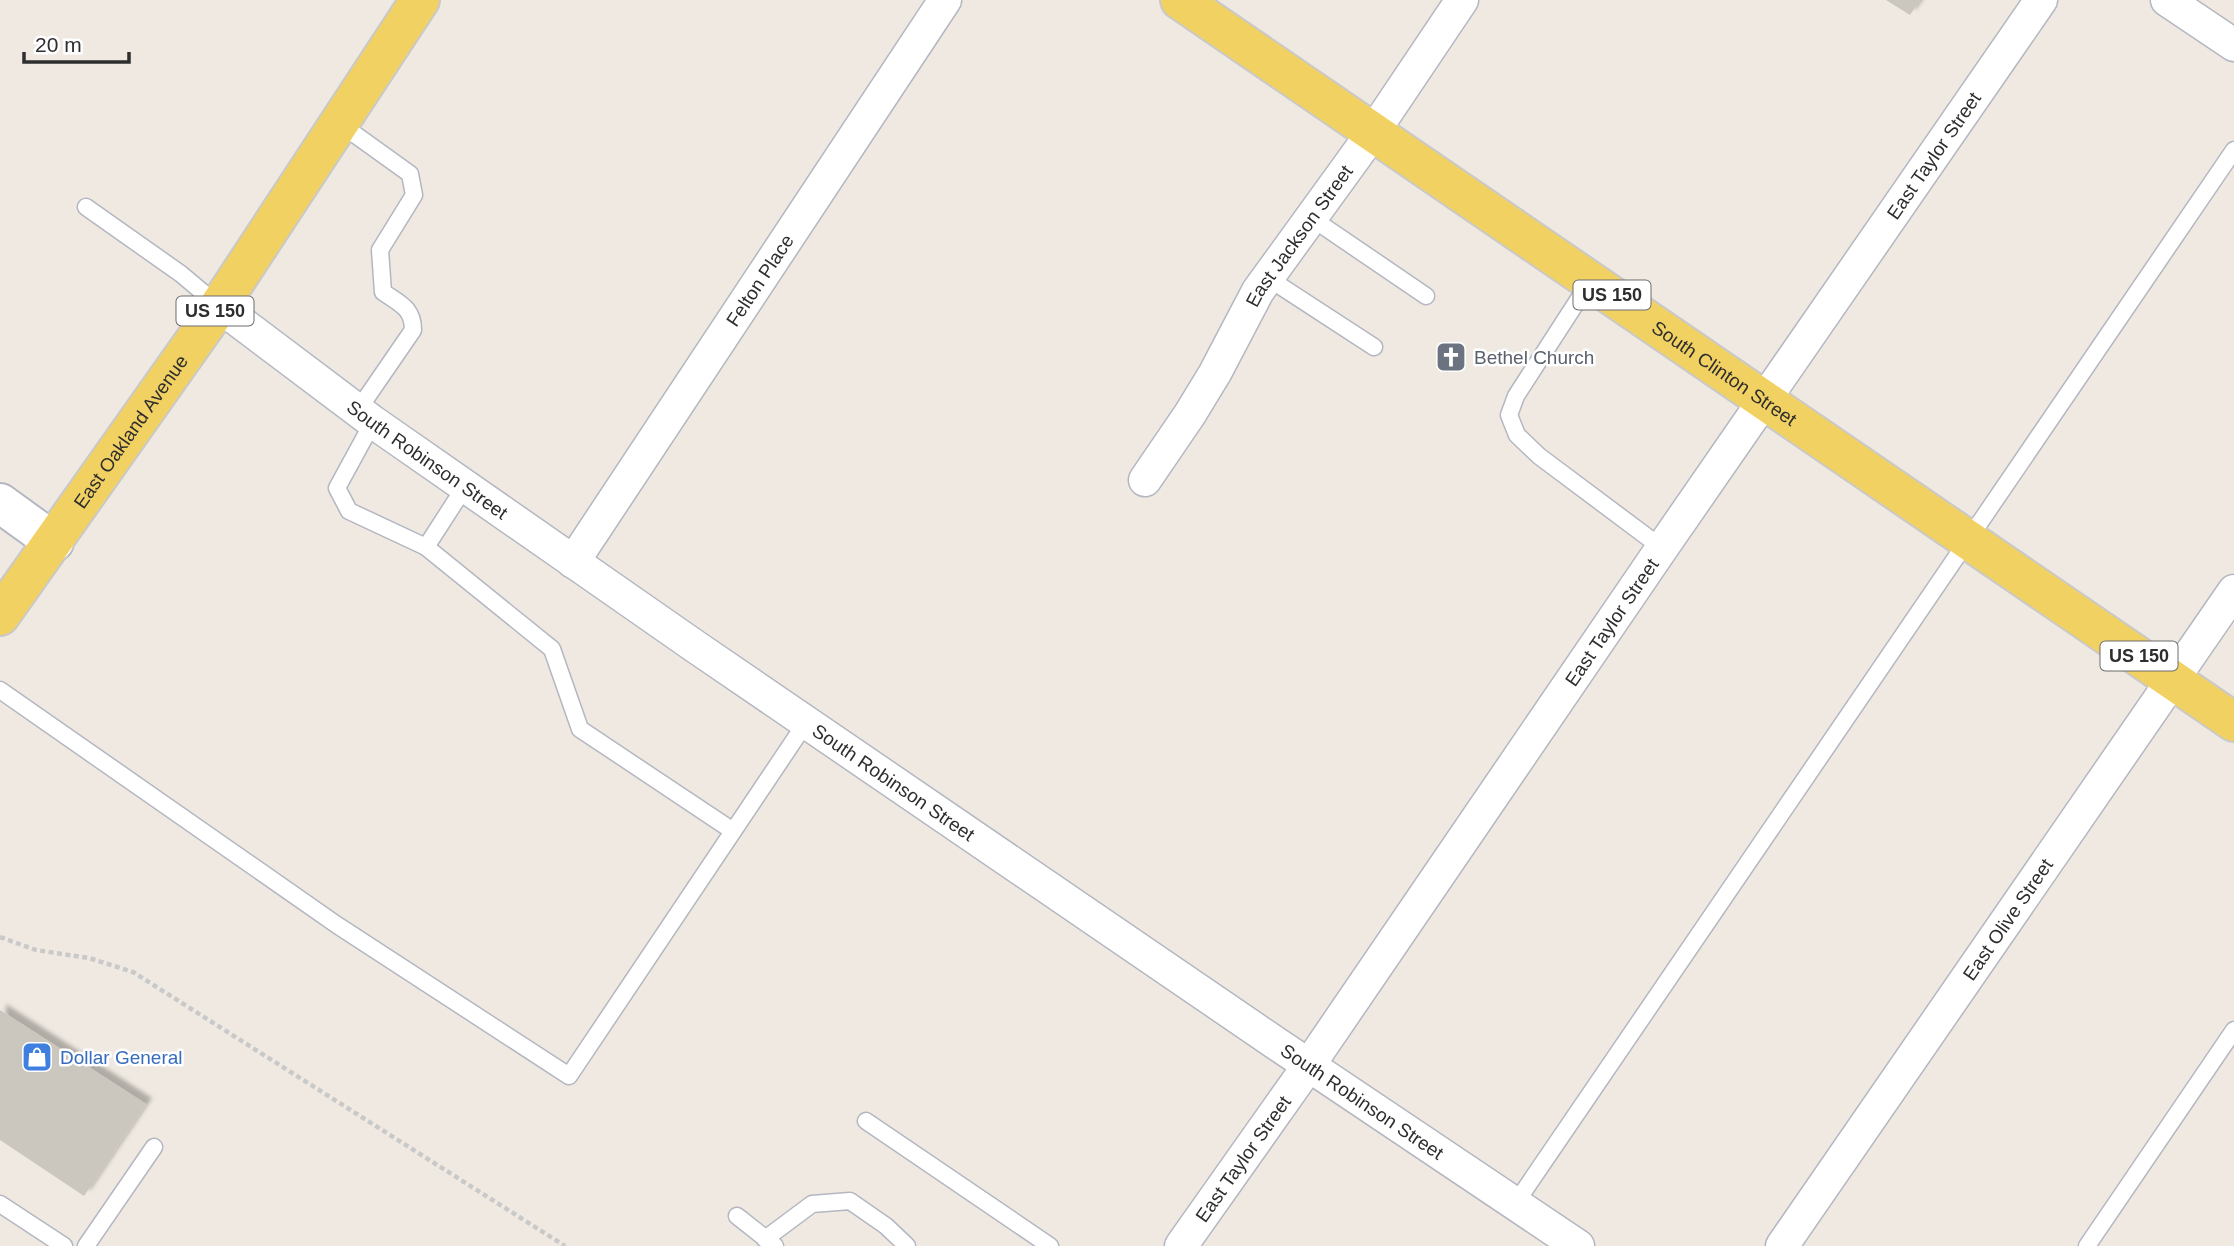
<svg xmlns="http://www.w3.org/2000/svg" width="2234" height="1246" viewBox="0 0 2234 1246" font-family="Arial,sans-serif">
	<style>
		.building { fill: #cbc7bf; filter: url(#shadow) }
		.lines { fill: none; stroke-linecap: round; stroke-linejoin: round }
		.service-casing { stroke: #b4b7c1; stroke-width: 19 }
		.minor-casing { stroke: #b4b7c1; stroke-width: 35 }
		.tertiary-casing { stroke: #b4b7c1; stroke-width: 42 }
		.primary-casing { stroke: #c9c9c9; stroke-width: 42 }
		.path { stroke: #c9c9c9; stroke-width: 4.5; stroke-dasharray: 5 3.5; stroke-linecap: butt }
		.service { stroke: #fff; stroke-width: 16 }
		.minor { stroke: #fff; stroke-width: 32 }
		.tertiary { stroke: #fff; stroke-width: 38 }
		.primary { stroke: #f2d163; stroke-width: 38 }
		.labels { text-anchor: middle; stroke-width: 5; stroke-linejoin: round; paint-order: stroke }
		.shield { fill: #fff; stroke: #6d6d6d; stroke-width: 2 }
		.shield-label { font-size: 18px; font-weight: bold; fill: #2e2e2e }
		.street-label { font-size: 19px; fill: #2e2e2e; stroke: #fff }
		.worship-label { font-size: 19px; fill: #5b616d; stroke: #fff; text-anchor: start }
		.shop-label { font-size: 19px; fill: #366cbe; stroke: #fff; text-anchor: start }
	</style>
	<defs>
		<filter id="shadow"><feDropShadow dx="6" dy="-6" stdDeviation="2" flood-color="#0004"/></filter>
	</defs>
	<rect width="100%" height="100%" fill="#efe9e1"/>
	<g class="building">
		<path d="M1886 0H1920L1910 15Z"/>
		<path d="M0 1010 146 1104 84 1196 0 1140Z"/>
	</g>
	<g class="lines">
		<g class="service-casing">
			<g id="service">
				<path d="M339 123 410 174 414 195 380 250 383 292C400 304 413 308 413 330L358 410"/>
				<path d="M86 207 181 274 219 306"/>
				<path d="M1310 217 1426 296"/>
				<path d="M1268 278 1374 347"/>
				<path d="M1591 280 1516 396 1509 415 1517 435 1539 456 1662 548"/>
				<path d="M373 422 337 488 349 511 426 547"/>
				<path d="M466 485 426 547 552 649 580 729 733 831"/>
				<path d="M0 690 337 925 569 1076 807 721"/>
				<path d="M866 1121 1050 1246"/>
				<path d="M0 1204 64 1246"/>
				<path d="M1515 1204 2234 150"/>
				<path d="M737 1216 775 1246"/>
				<path d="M765 1239 812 1204 850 1201 886 1226 907 1246"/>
				<path d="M86 1246 154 1147"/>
				<path d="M2087 1246 2234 1030"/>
			</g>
		</g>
		<g class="minor-casing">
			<g id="minor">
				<path d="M2167 0 2234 45"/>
				<path id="s1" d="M219 306 373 422 696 647 1277 1044 1578 1246"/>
				<path id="s2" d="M1145 480 1190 414 1215 373 1258 291 1374 131 1462 0"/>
				<path id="s3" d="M573 562 945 0"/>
				<path id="s4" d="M1181 1246 1309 1065 1662 548 2041 0"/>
				<path id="s5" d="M1782 1246 2234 591"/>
			</g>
		</g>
		<g class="tertiary-casing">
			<path id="tertiary" d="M0 503 54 542"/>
		</g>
		<g class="primary-casing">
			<g id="primary">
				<path id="s6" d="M1180 0 2234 722"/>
				<path id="s7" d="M0 616 219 306 420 0"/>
			</g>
		</g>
		<path class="path" d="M0 937 36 950 89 958 133 972 565 1246"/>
		<use href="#service" class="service"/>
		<use href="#minor" class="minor"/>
		<use href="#tertiary" class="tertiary"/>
		<use href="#primary" class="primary"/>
	</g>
	<defs>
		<g id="church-square" transform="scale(1.575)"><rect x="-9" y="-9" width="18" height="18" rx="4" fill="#6b7280" stroke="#fff"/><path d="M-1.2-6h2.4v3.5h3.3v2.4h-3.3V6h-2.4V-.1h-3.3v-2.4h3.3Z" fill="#fff"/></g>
		<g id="shop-square" transform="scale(1.575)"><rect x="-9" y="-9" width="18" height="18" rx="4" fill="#3f7fe0" stroke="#fff"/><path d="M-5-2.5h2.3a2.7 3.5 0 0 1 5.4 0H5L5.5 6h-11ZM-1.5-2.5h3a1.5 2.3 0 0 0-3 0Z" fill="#fff"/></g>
	</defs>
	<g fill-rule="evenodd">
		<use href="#church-square" x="1451" y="357"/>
		<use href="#shop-square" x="37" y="1057"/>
	</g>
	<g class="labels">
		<g class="shield">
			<rect x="1573.5" y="280.5" width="77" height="29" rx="5"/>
			<rect x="176.5" y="296.5" width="77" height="29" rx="5"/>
			<rect x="2100.5" y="641.5" width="77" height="29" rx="5"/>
		</g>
		<g class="shield-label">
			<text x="1612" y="301">US 150</text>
			<text x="215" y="317">US 150</text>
			<text x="2139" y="662">US 150</text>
		</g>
		<g class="street-label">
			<text dy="7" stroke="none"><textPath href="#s4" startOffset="1325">East Taylor Street</textPath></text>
			<text dy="7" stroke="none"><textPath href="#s2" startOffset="289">East Jackson Street</textPath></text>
			<text dy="7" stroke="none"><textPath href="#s3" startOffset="338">Felton Place</textPath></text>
			<text dy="7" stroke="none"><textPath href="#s6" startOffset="660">South Clinton Street</textPath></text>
			<text dy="7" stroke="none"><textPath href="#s7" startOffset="226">East Oakland Avenue</textPath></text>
			<text dy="7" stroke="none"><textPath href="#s1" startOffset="259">South Robinson Street</textPath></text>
			<text dy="7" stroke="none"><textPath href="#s4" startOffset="758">East Taylor Street</textPath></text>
			<text dy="7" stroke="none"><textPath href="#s1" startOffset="826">South Robinson Street</textPath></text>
			<text dy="7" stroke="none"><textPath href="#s5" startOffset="397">East Olive Street</textPath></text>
			<text dy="7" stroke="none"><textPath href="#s1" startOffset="1393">South Robinson Street</textPath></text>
			<text dy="7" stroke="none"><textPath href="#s4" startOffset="107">East Taylor Street</textPath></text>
		</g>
		<g class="worship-label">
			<text x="1474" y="364">Bethel Church</text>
		</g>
		<g class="shop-label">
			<text x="60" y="1064">Dollar General</text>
		</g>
	</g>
	<path d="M24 52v10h105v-10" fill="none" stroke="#2e2e2e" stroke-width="3.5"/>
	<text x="35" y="52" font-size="21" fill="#2e2e2e" stroke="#ffffff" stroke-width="5" paint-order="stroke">20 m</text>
</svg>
